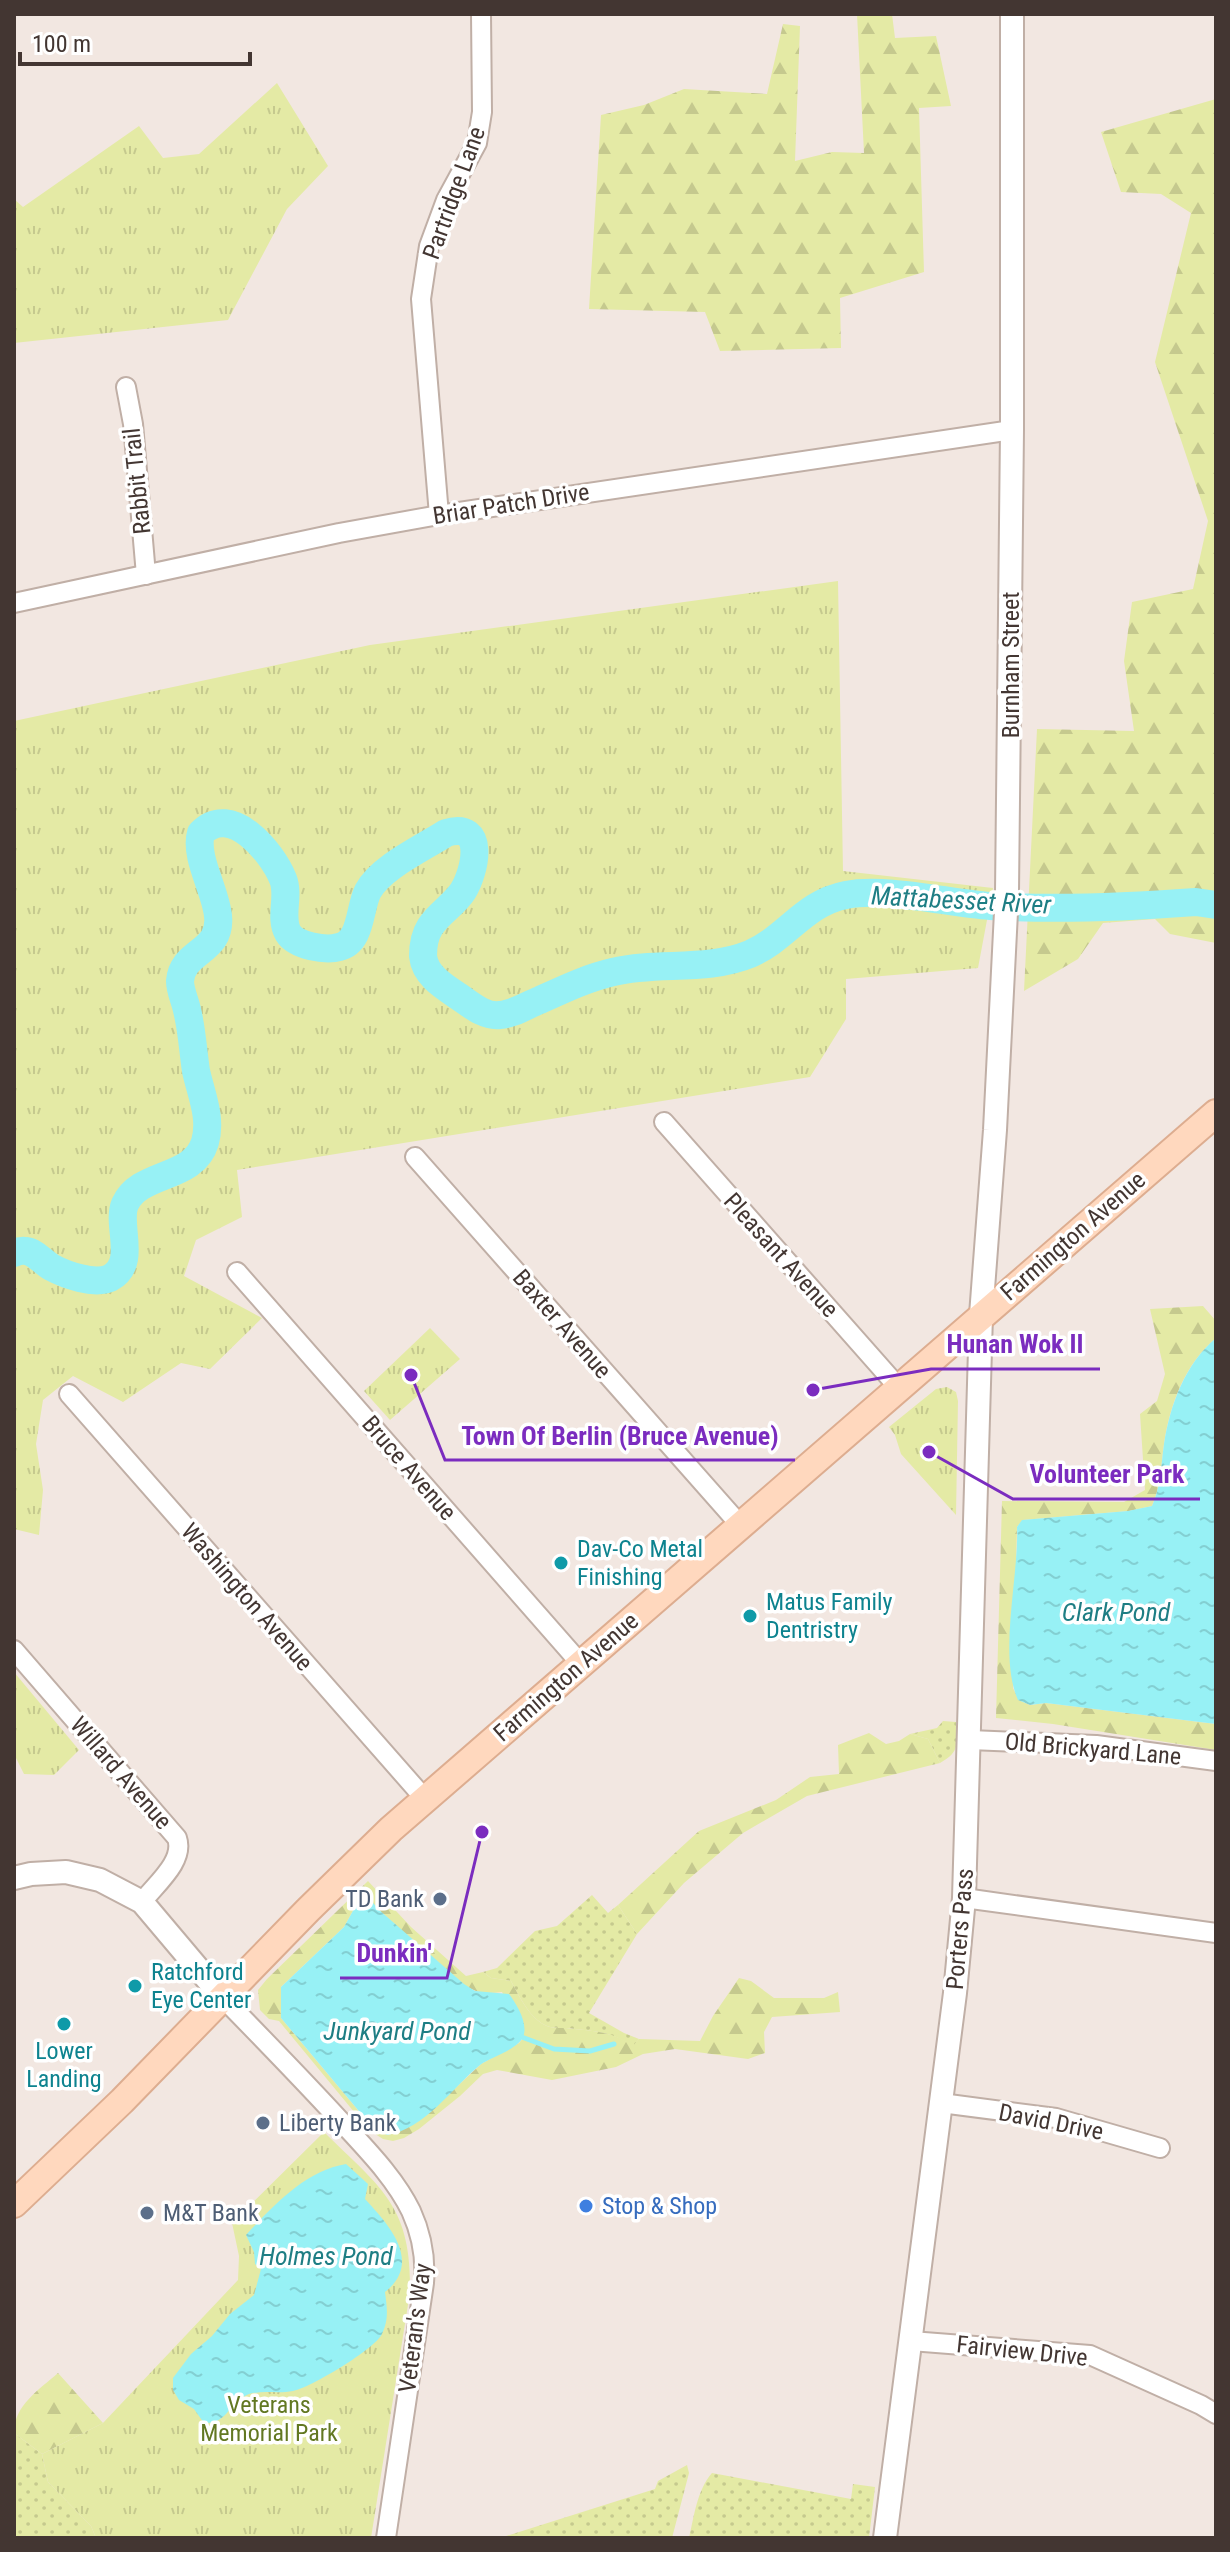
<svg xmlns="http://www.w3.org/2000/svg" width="1230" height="2552" viewBox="0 0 1230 2552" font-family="'Roboto Condensed',sans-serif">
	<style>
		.grass { fill: url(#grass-dots) }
		.forest { fill: url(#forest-firs); fill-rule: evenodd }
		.park { fill: url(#park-tufts) }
		.water { fill: url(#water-ripples) }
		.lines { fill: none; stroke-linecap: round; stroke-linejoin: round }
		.stream { stroke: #97f1f5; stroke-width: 5 }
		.river { stroke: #97f1f5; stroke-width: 28 }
		.minor-casing { stroke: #c0afa6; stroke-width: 22 }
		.tertiary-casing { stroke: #c0afa6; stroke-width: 26 }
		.secondary-casing { stroke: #ddad90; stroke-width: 30 }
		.minor { stroke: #fff; stroke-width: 18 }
		.tertiary { stroke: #fff; stroke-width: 22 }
		.secondary { stroke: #ffd8be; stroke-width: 26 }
		.culture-dot { fill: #0f9aa8; stroke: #fff; stroke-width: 3 }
		.service-dot { fill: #5c6f8a; stroke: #fff; stroke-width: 3 }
		.shop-dot { fill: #3f7fe0; stroke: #fff; stroke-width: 3 }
		.labels { text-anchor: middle; stroke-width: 7; stroke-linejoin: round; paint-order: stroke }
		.street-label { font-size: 24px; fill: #433632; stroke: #fff }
		.culture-label { font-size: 24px; fill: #0d838f; stroke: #fff; text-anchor: start }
		.service-label { font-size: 24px; fill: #4e5e75; stroke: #fff; text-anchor: start }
		.shop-label { font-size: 24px; fill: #366cbe; stroke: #fff; text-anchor: start }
		.park-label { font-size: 24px; fill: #627822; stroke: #fff }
		.water-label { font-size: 26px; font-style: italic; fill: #1e7e84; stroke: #fff }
		.leader { fill: none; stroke: #7b2cbf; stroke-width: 3 }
		.callout-dot { fill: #7b2cbf; stroke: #fff; stroke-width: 3 }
		.callout-label { font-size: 26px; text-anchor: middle; font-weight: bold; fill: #7b2cbf; stroke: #fff; stroke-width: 7; stroke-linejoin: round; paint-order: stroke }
	</style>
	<defs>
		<pattern id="grass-dots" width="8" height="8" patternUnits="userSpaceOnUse" patternTransform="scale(2)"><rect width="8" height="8" fill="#e4eaa5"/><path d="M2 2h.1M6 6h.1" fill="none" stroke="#c5c98e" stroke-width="1.8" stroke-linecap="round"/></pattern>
		<pattern id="forest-firs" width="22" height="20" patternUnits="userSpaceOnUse" patternTransform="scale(2)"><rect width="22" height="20" fill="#e4eaa5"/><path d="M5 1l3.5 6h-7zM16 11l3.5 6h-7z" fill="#c5c98e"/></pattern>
		<pattern id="park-tufts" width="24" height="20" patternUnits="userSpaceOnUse" patternTransform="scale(2)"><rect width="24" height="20" fill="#e4eaa5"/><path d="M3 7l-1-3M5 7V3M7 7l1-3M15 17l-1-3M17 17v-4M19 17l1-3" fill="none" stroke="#c5c98e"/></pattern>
		<pattern id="water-ripples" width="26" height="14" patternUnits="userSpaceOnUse" patternTransform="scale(2)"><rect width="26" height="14" fill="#97f1f5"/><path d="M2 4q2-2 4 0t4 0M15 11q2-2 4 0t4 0" fill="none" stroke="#83cfd2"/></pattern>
	</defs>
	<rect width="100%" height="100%" fill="#f2e7e1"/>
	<g class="grass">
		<path d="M943 1721 956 1722C957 1744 961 1751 940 1763L928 1739 910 1734 937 1728Z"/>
		<path d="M592 1895 608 1913 618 1905 637 1934 589 2013 624 2033 639 2039 633 2047C613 2031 591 2031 566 2028 560 2028 552 2028 547 2026 530 2019 519 1996 511 1981L491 1978 483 1972 497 1968 535 1931 557 1926Z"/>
		<path d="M14 2433 42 2454 48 2482 91 2526 96 2538H14Z"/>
		<path d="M687 2465 689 2473 672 2538H500L655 2489 658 2481Z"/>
		<path d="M712 2473 851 2499 853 2484 875 2487 869 2538H689C694 2517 697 2490 712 2473Z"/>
	</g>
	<g class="forest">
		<path d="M857 14H892L895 38 936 36 951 106 919 108 924 272 840 298 841 348 720 351 705 312 589 309 601 115 644 105 684 89 767 94 783 24 800 26 795 161 832 152 864 153Z"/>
		<path d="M1216 99V943L1170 934 1155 919 1103 923 1078 959 1024 991 1037 729 1134 731 1124 661 1132 602 1193 589 1208 521 1155 362 1191 213 1161 194 1121 192 1101 132Z"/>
		<path d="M1203 1306 1216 1321V1338C1185 1364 1170 1404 1164 1444 1161 1465 1161 1486 1152 1506L1129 1511 1023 1520 1017 1527 1013 1688 1019 1700 1030 1705 1046 1703 1216 1724V1750L1053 1724 996 1718 1002 1501 1124 1502 1145 1490 1140 1414 1157 1401 1165 1374 1150 1309Z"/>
		<path d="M869 1733 886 1744 899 1741 910 1734 928 1739 940 1763 807 1796 743 1833 684 1883 637 1934 618 1905 699 1831 776 1800 810 1777 839 1774 838 1745Z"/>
		<path d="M368 1881 411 1927 466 1976 483 1972 491 1978 511 1981C519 1996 530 2019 547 2026 552 2028 560 2028 566 2028 591 2031 613 2031 633 2046L639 2039 700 2041 713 2016 739 1978 751 1981 774 1998H824L838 1992 840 2012 772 2017 764 2032 765 2053 748 2059 675 2049 643 2054 616 2067 552 2080 497 2070 483 2074 460 2096 419 2129 404 2138 393 2141 383 2139 369 2130 279 2021 269 2019 260 2010 258 1990 267 1979ZM369 1899 378 1909C400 1929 451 1982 476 1991 485 1994 493 1993 502 1992L524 2037 519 2043 481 2064 433 2109 368 2122 281 2018V1987L344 1927 359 1900Z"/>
		<path d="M58 2373 103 2423 42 2454 14 2433C14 2405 39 2390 58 2373Z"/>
	</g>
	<g class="park">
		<path d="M277 83 328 166 287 209 228 320 14 343V199L23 207 139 126 163 158 199 154Z"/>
		<path d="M838 581 843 871 993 888 978 968 846 979V1019L810 1077 237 1170 242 1217 196 1240 184 1276 262 1318 210 1369 181 1363 123 1402 73 1376 43 1400 36 1444 43 1490 39 1535 14 1529V721L370 645Z"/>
		<path d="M430 1328 460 1359 390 1420 364 1391Z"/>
		<path d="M947 1387 956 1392 958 1401 956 1515 901 1454 895 1435 889 1427 936 1389Z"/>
		<path d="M14 1672 79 1750 54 1775 24 1774 14 1754Z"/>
		<path d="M324 2132C381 2188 412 2206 410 2292L371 2538H96L91 2526 48 2482 42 2454 103 2423 238 2280 239 2256 232 2223Z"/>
	</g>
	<g class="water">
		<path d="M1216 1338V1724L1046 1703 1030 1705 1018 1700C998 1655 1019 1578 1017 1527L1022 1520 1128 1511 1152 1506C1161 1486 1161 1465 1164 1444 1170 1405 1185 1364 1216 1338Z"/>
		<path d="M370 1899 378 1909 464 1984 475 1991 509 1994C516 2003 527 2021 524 2034 521 2049 492 2056 480 2065 452 2088 425 2129 387 2135L368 2122 281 2018V1987L344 1927 359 1900Z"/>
		<path d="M346 2164 368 2184 365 2199C389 2225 423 2262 385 2292 387 2308 389 2319 382 2334 375 2349 310 2388 293 2391 279 2394 263 2390 249 2394 230 2401 227 2425 204 2423L194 2409 179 2400 173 2390V2378L191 2354 212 2336 230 2314 254 2295 261 2269 255 2264 254 2252 246 2235C274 2205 305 2171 346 2164Z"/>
	</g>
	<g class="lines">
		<path class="stream" d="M519 2036 554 2049 590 2051 614 2044"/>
		<path class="river" d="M14 1253C19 1251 20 1250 26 1251 35 1252 43 1262 51 1267 66 1275 94 1285 110 1278 138 1263 116 1225 125 1204 140 1171 194 1180 205 1142 212 1118 201 1094 196 1071 193 1051 192 1030 187 1010 185 1000 180 991 180 981 182 950 222 953 218 916 216 891 194 857 201 833 231 802 272 852 283 879 290 896 279 917 288 933 296 946 326 951 339 947 362 942 359 908 368 891 381 867 423 848 446 833 487 820 475 872 463 891 454 905 439 913 430 927 425 935 423 946 423 956 425 975 443 986 458 996 470 1004 484 1017 500 1015 514 1014 527 1005 540 1000 564 989 587 978 613 972 658 961 706 972 750 954 787 938 804 903 846 895 886 887 948 903 990 906 1057 910 1129 907 1196 902L1216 905"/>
		<g class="minor-casing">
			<g id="minor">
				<path d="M126 387 133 424 146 575"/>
				<path d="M439 515 421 299 429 246 446 200 477 143 482 112 481 14"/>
				<path d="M14 603 339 533 439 515 1012 430"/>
				<path d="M664 1122 899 1388"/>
				<path d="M415 1157 741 1526"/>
				<path d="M237 1272 581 1664"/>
				<path d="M69 1394 425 1799"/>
				<path d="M14 1650 177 1838C185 1861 156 1884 142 1902"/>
				<path d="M970 1740 1096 1745 1216 1761"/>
				<path d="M964 1898 1216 1933"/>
				<path d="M223 1998C265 2041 307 2084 347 2128 370 2153 396 2180 411 2211 422 2235 426 2257 424 2283L386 2538"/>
				<path d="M941 2103 1056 2118 1160 2148"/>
				<path d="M911 2341 1090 2355 1201 2405 1216 2414"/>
			</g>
		</g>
		<g class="tertiary-casing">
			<g id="tertiary">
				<path d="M14 1878 31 1874 66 1872 100 1880 142 1902 223 1998"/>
				<path d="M885 2538 955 1993 964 1898 981 1315 995 1130 1007 892 1012 430V14"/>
			</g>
		</g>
		<g class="secondary-casing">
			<path id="secondary" d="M14 2204 122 2101 308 1910 391 1829 1216 1113"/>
		</g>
		<use href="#minor" class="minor"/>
		<use href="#tertiary" class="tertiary"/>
		<use href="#secondary" class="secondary"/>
	</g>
	<g class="culture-dot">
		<circle cx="561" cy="1563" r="8"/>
		<circle cx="750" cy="1616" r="8"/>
		<circle cx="135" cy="1986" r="8"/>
		<circle cx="64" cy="2024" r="8"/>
	</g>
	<g class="service-dot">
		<circle cx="440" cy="1899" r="8"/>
		<circle cx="263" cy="2123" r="8"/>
		<circle cx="147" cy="2213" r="8"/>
	</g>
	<circle class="shop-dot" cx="586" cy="2206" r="8"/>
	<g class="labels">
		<g class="street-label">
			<text transform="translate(454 193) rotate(-70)" y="8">Partridge Lane</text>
			<text transform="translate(137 481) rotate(-96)" y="8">Rabbit Trail</text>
			<text transform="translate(511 504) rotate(-9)" y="8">Briar Patch Drive</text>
			<text transform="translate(1011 665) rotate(-90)" y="8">Burnham Street</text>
			<text transform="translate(1073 1236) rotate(-41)" y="8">Farmington Avenue</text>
			<text transform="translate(781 1255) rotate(48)" y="8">Pleasant Avenue</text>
			<text transform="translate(562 1324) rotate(49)" y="8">Baxter Avenue</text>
			<text transform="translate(409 1468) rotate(49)" y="8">Bruce Avenue</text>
			<text transform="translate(247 1597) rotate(49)" y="8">Washington Avenue</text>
			<text transform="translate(566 1677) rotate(-41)" y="8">Farmington Avenue</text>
			<text transform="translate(1093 1749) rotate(5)" y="8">Old Brickyard Lane</text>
			<text transform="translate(121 1773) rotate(49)" y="8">Willard Avenue</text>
			<text transform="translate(960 1929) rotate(-85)" y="8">Porters Pass</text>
			<text transform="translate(1051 2122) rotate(11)" y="8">David Drive</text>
			<text transform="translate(415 2328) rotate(-83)" y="8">Veteran's Way</text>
			<text transform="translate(1022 2351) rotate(6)" y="8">Fairview Drive</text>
		</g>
		<g class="culture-label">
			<text x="577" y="1557">Dav-Co Metal<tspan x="577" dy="28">Finishing</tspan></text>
			<text x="766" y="1610">Matus Family<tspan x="766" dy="28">Dentristry</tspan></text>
			<text x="151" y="1980">Ratchford<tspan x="151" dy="28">Eye Center</tspan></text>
			<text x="64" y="2059" text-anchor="middle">Lower<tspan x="64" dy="28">Landing</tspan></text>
		</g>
		<g class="service-label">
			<text x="424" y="1907" text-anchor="end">TD Bank</text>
			<text x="279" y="2131">Liberty Bank</text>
			<text x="163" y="2221">M&amp;T Bank</text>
		</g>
		<g class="shop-label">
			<text x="602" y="2214">Stop &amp; Shop</text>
		</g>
		<g class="park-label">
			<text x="269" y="2413">Veterans<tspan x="269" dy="28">Memorial Park</tspan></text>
		</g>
		<g class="water-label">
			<text transform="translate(961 900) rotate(3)" y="9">Mattabesset River</text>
			<text x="1116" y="1621">Clark Pond</text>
			<text x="397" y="2040">Junkyard Pond</text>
			<text x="326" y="2265">Holmes Pond</text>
		</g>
	</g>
	<path class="leader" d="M813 1390L931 1369H1100M411 1375L445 1460H795M929 1452L1013 1499H1200M482 1832L447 1978H340"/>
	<g class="callout-dot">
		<circle cx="813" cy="1390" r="8"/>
		<circle cx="411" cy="1375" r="8"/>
		<circle cx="929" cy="1452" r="8"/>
		<circle cx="482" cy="1832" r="8"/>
	</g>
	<g class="callout-label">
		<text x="1015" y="1353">Hunan Wok II</text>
		<text x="620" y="1445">Town Of Berlin (Bruce Avenue)</text>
		<text x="1107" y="1483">Volunteer Park</text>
		<text x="394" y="1962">Dunkin'</text>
	</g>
	<rect width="1230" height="2552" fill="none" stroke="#433632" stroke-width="32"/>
	<path d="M20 52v12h230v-12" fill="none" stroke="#433632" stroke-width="4"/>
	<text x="32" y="52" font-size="24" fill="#433632" stroke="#ffffff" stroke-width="6" paint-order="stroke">100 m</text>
</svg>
